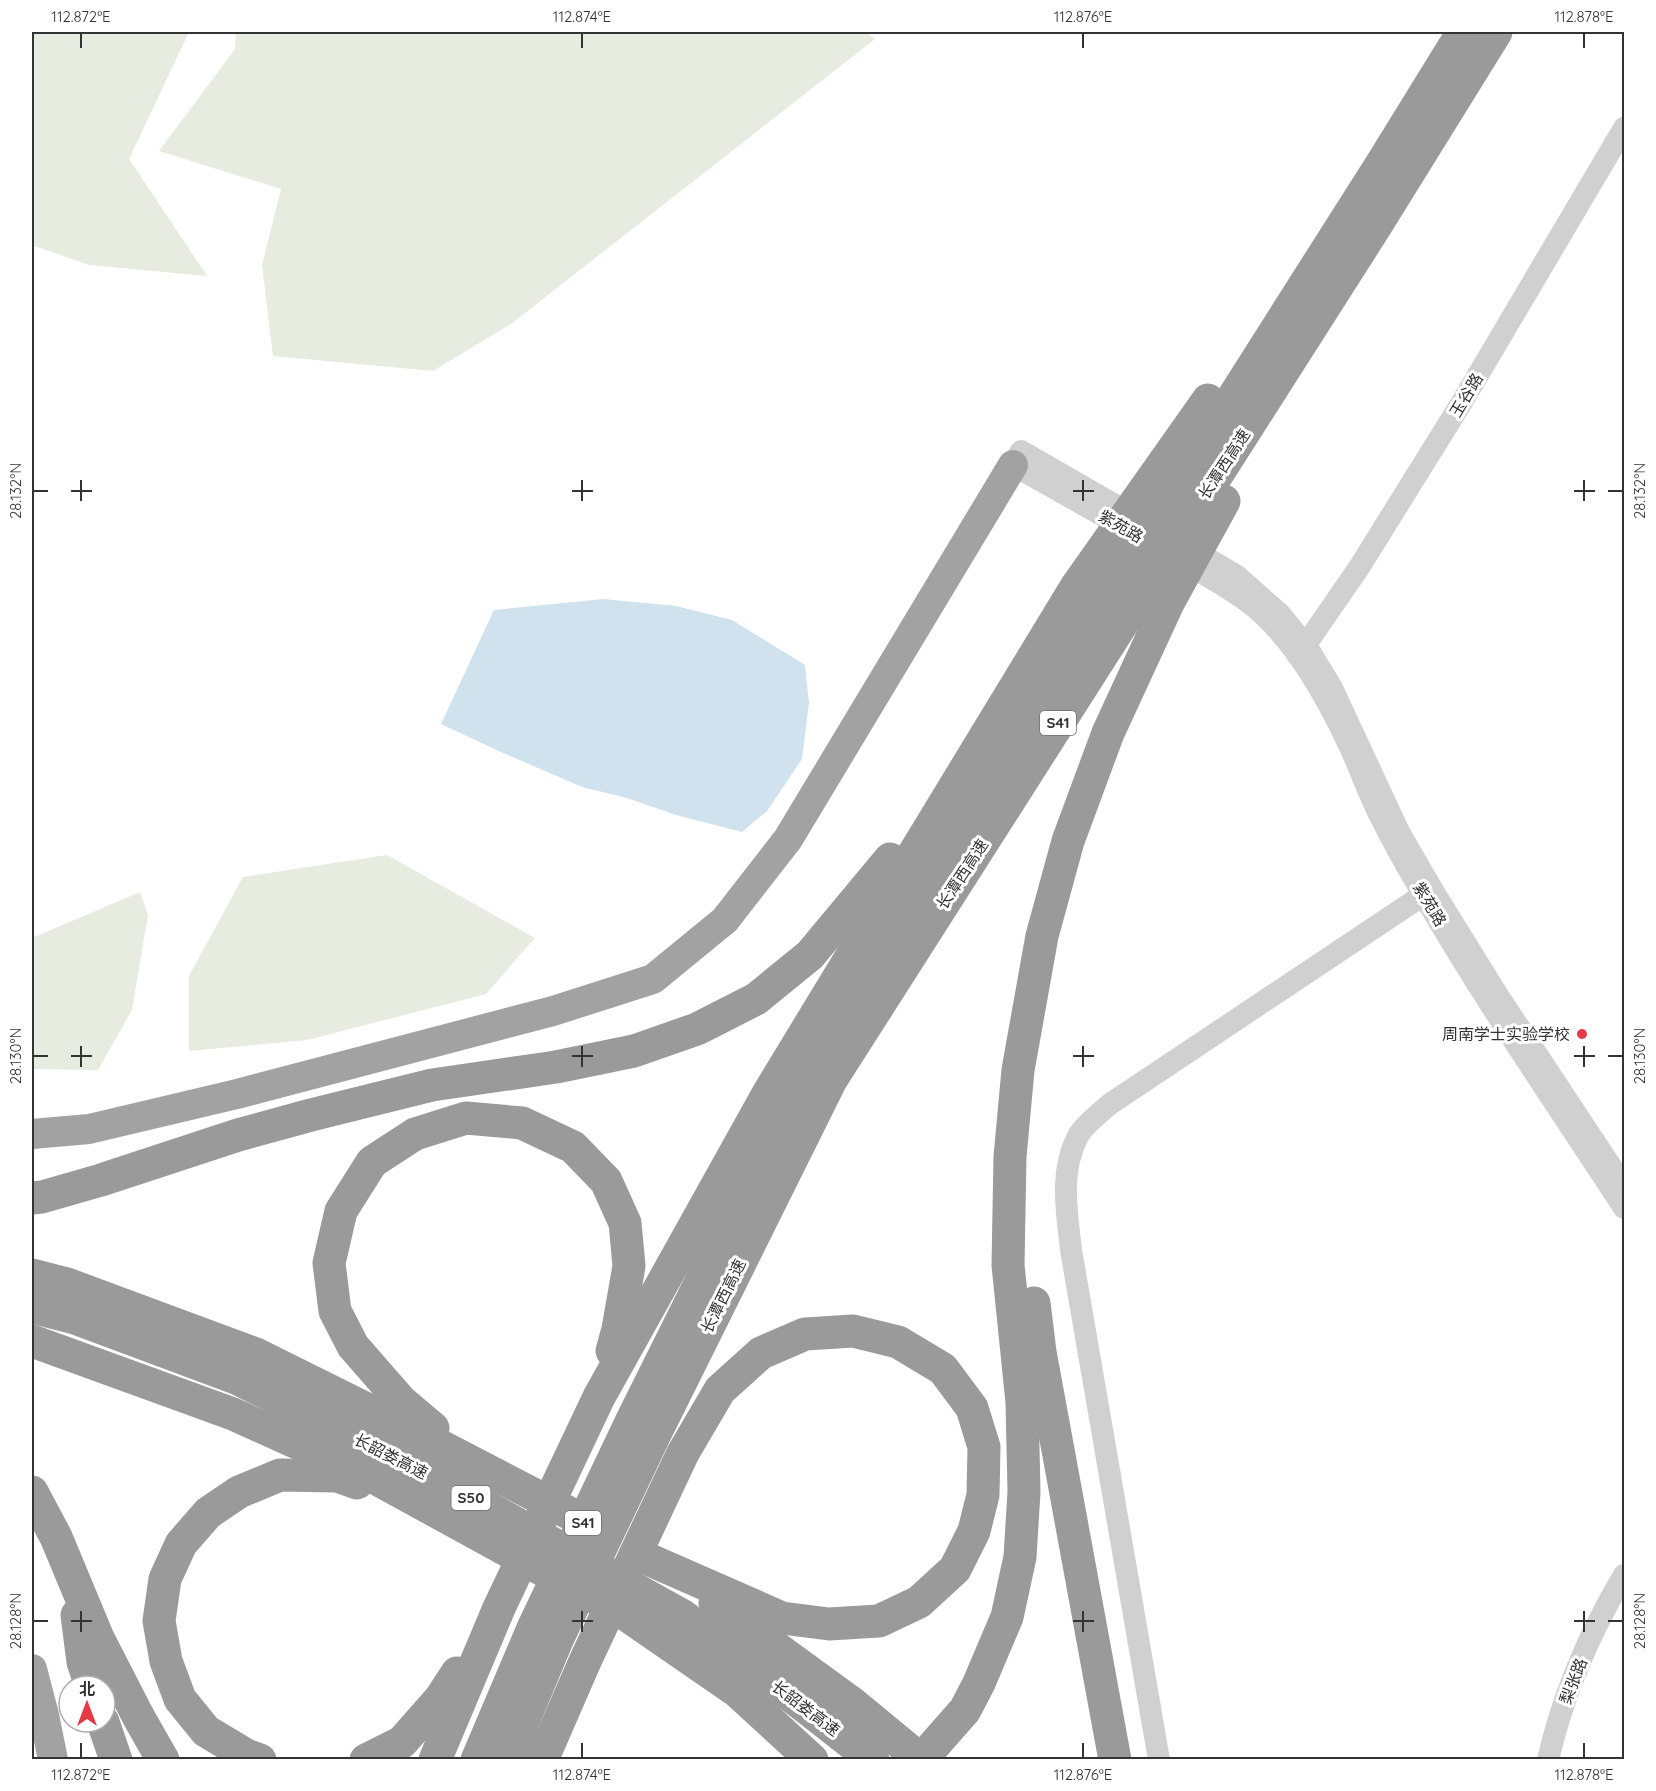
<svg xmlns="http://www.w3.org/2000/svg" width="1656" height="1791" viewBox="0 0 1656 1791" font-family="Quicksand,'Noto Sans SC',sans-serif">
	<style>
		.green { fill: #e6ecdf }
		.water { fill: #cfe2ee }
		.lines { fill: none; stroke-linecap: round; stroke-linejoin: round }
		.tertiary { stroke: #d0d0d0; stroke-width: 22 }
		.trunk { stroke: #a2a2a2; stroke-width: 30 }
		.motorway { stroke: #9a9a9a; stroke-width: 33 }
		.ticks { fill: none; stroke: #333; stroke-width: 2 }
		.poi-dot { fill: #e63946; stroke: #fff; stroke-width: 2 }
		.labels { text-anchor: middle; stroke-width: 6; stroke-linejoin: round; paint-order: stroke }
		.shield { fill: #fff; stroke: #707070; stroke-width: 1.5 }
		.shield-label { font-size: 15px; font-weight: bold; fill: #333 }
		.street-label { font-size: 16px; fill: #333; stroke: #fff }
		.poi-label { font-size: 16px; fill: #333; stroke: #fff; text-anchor: end }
		.neatline { fill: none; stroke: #333; stroke-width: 2 }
		.ticks-label { font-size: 15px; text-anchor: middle; fill: #333 }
	</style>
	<rect width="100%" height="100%" fill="#fff"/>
	<g class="green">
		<path d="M32 32H189L129 159 207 276 89 265 32 245Z"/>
		<path d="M236 32H866L875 39 511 324 433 371 273 356 262 265 281 189 159 151 235 49Z"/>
		<path d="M387 855 535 938 486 994 307 1040 189 1051V976L243 877Z"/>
		<path d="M140 892 148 915 132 1010 98 1070 32 1069V938Z"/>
	</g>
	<path class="water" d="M603 599 676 606 732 620 805 665 809 703 802 759 767 811 742 832 676 815 627 798 582 787 501 752 441 724 494 610Z"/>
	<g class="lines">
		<g class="tertiary">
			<path d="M1132 532 1013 465 1021 451 1141 520"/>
			<path d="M1185 545 1237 576 1280 614 1309 650 1332 688 1399 832 1432 889 1497 994 1624 1186"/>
			<path d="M1176 558C1202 573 1229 587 1253 606 1296 641 1327 698 1350 747 1361 771 1369 795 1381 818 1394 844 1408 869 1423 894 1485 1001 1556 1104 1624 1208"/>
			<path d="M1298 656 1360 566 1462 402 1624 128"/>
			<path d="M1159 1760 1071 1250C1067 1212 1059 1172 1078 1136 1083 1126 1101 1112 1110 1104L1432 889"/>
			<path d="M1548 1760C1563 1694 1590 1632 1624 1575"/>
		</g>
		<g class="trunk">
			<path d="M32 1134 89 1129 237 1094 553 1011 653 979 725 920 788 839 1013 465"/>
			<path d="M32 1669 44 1715 53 1760"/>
		</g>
		<g class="motorway">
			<path d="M32 1198 42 1197 101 1180 238 1135 311 1115 432 1085 556 1067 634 1051 697 1029 756 999 810 955 890 859"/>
			<path d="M32 1275 67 1284 256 1354 431 1441 569 1513"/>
			<path d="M1034 1303 1040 1352 1115 1760"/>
			<path d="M32 1307 75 1318 236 1378 406 1462 553 1544"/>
			<path d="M32 1341 233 1414 377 1479 541 1569"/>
			<path d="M433 1428 401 1401 353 1346 335 1311 329 1263 341 1211 372 1162 415 1134 466 1118 522 1123 573 1147 606 1181 625 1223 629 1266 618 1329 612 1351"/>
			<path d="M32 1492 56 1537 98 1638 138 1716 163 1760"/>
			<path d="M604 1572 683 1616 799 1702 873 1760"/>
			<path d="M592 1596 625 1614 738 1692 812 1760"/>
			<path d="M715 1603 852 1703 921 1760"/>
			<path d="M77 1615 83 1662 91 1686"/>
			<path d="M103 1722 116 1760"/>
			<path d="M260 1760 246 1755 206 1731 180 1699 166 1661 159 1621 165 1579 181 1544 208 1513 239 1492 280 1475 337 1476 357 1483"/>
			<path d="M366 1760 402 1742 440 1699 457 1673"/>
			<path d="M435 1760 499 1608 599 1397 769 1092 1076 587 1208 400"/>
			<path d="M477 1760 534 1626 632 1420 808 1067 1382 163 1463 32"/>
			<path d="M507 1760 557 1640 655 1434 831 1080 1377 224 1496 32"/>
			<path d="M542 1760 586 1659 683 1453 720 1390 761 1353 805 1334 853 1331 898 1342 943 1369 972 1408 984 1447 983 1495 974 1531 955 1569 919 1602 879 1621 829 1624 782 1618 650 1560"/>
			<path d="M921 1760 965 1710 979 1683 1007 1617 1020 1557 1024 1492 1022 1402 1008 1265 1010 1157 1018 1070 1042 936 1068 841 1108 733 1168 603 1224 501"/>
		</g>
	</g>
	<path class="ticks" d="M81 33V48M582 33V48M1083 33V48M1584 33V48M81 480V501M582 480V501M1083 480V501M1584 480V501M33 491H48M71 491H92M572 491H593M1073 491H1094M1574 491H1595M1608 491H1623M81 1046V1067M582 1046V1067M1083 1046V1067M1584 1046V1067M33 1056H48M71 1056H92M572 1056H593M1073 1056H1094M1574 1056H1595M1608 1056H1623M81 1611V1632M582 1611V1632M1083 1611V1632M1584 1611V1632M33 1621H48M71 1621H92M572 1621H593M1073 1621H1094M1574 1621H1595M1608 1621H1623M81 1743V1758M582 1743V1758M1083 1743V1758M1584 1743V1758"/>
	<circle class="poi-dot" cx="1582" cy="1034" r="6"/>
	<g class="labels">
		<g class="shield">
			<rect x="1040" y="711" width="36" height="24" rx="4.5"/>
			<rect x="451.5" y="1486" width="39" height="24" rx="4.5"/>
			<rect x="565" y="1511" width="36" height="24" rx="4.5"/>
		</g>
		<g class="shield-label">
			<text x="1058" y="728">S41</text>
			<text x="471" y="1503">S50</text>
			<text x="583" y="1528">S41</text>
		</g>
		<g class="street-label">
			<text transform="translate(1466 395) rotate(-59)" y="6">玉谷路</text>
			<text transform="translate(1224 464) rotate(-57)" y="6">长潭西高速</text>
			<text transform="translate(1121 526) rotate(30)" y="6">紫苑路</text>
			<text transform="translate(962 874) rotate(-57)" y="6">长潭西高速</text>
			<text transform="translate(1430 904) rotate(59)" y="6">紫苑路</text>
			<text transform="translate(723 1296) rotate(-64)" y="6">长潭西高速</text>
			<text transform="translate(391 1456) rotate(27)" y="6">长韶娄高速</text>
			<text transform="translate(1573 1681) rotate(-69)" y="6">梨张路</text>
			<text transform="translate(806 1708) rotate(37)" y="6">长韶娄高速</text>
		</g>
		<g class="poi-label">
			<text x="1570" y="1040">周南学士实验学校</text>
		</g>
	</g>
	<rect width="1656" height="1791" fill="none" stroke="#ffffff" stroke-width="66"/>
	<g transform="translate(87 1704)"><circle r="28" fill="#ffffff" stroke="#adadad" stroke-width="1.5"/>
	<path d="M0-4.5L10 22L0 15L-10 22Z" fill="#e63946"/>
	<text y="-9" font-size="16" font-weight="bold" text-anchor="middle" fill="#333333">北</text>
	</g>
	<rect x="33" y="33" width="1590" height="1725" class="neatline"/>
	<g class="ticks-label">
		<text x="81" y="22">112.872°E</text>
		<text x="582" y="22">112.874°E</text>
		<text x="1083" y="22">112.876°E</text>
		<text x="1584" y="22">112.878°E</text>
		<text transform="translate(16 491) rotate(-90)" y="5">28.132°N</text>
		<text transform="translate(1640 491) rotate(-90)" y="5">28.132°N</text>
		<text transform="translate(16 1056) rotate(-90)" y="5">28.130°N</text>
		<text transform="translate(1640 1056) rotate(-90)" y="5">28.130°N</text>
		<text transform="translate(16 1621) rotate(-90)" y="5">28.128°N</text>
		<text transform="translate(1640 1621) rotate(-90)" y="5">28.128°N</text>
		<text x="81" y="1780">112.872°E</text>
		<text x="582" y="1780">112.874°E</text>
		<text x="1083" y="1780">112.876°E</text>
		<text x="1584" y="1780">112.878°E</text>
	</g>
</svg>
